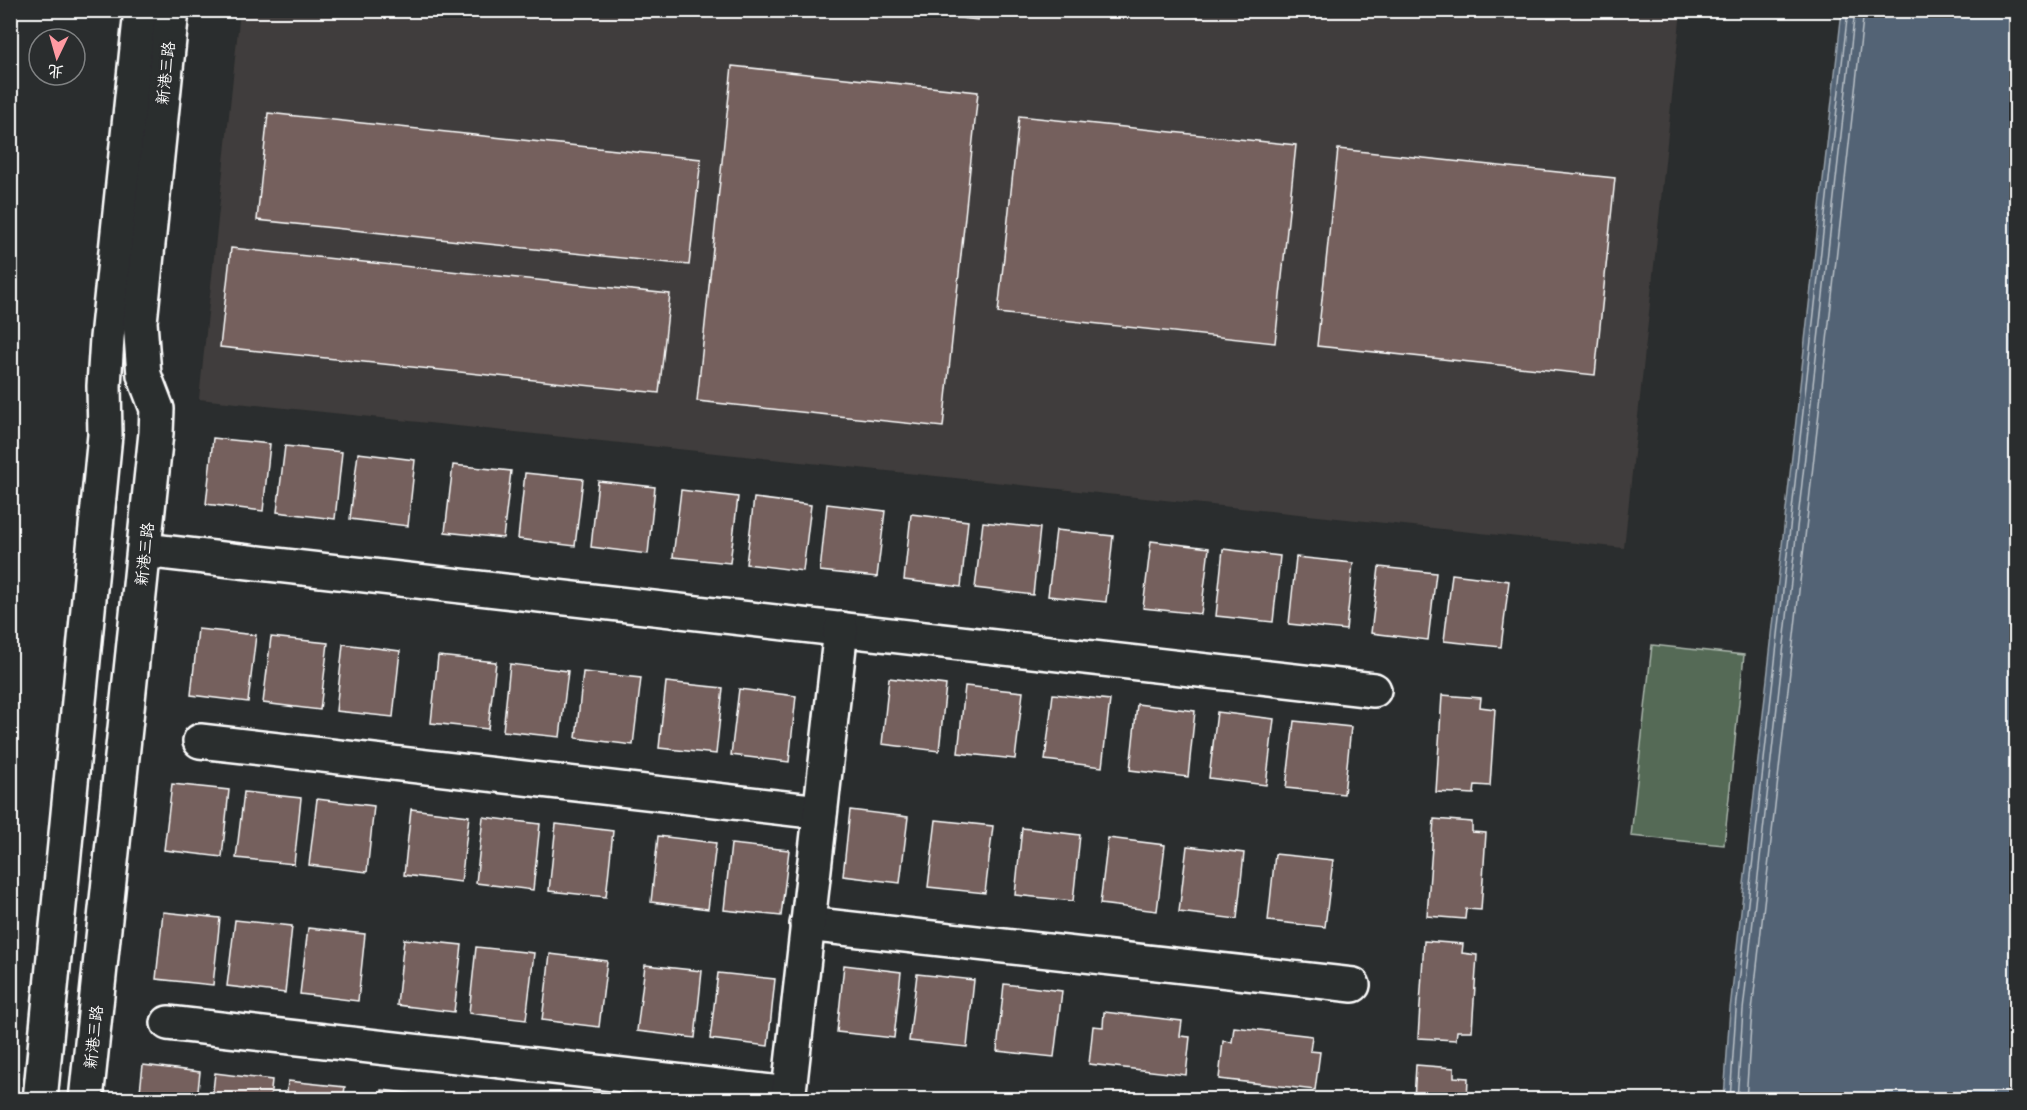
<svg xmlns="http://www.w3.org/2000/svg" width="2027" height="1110" viewBox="0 0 2027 1110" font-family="'Comic Neue','LXGW WenKai TC',sans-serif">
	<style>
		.built { fill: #403d3c }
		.green { fill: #546b57; stroke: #aab5ab; stroke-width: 1.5 }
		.water { fill: #536475; stroke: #98a2ac; stroke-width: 1.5 }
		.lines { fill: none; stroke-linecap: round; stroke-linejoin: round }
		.shore { stroke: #bac1c8; stroke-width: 1.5 }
		.building { fill: #74615d; stroke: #fff; stroke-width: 1.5 }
		.minor-casing { stroke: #fff; stroke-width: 38 }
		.minor { stroke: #2a2d2e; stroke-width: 33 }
		.labels { text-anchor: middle; stroke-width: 5; stroke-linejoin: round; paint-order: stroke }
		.street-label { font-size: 16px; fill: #fff; stroke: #2a2d2e }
	</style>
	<rect width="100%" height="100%" fill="#2a2d2e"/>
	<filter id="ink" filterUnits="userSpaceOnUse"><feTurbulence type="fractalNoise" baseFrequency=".0167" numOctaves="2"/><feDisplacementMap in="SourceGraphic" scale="12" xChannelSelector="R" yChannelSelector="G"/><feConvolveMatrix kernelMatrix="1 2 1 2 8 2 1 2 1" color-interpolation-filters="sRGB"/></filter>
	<g filter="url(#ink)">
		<path class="built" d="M240 11H1681L1624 548 199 399Z"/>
		<path class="green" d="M1652 645 1744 655 1724 845 1631 836Z"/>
		<path class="water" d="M1842 11H2016V1099H1724L1730 1009Z"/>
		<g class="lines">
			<g class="shore">
				<path d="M1730 1100 1736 1010 1848 10"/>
				<path d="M1737 1100 1743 1010 1855 10"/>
				<path d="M1746 1100 1752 1011 1864 10"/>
			</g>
		</g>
		<g class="building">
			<path d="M883 10H979L978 20Z"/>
			<path d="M732 66 978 92 943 427 697 401Z"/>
			<path d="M268 113 701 159 689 265 257 220Z"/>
			<path d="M1019 116 1296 145 1275 343 998 313Z"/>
			<path d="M1338 149 1615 178 1595 375 1317 346Z"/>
			<path d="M231 248 670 294 659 393 220 347Z"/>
			<path d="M213 438 270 444 263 511 206 504Z"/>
			<path d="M285 446 342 452 335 519 277 512Z"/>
			<path d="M358 453 415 460 408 526 350 519Z"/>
			<path d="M453 465 511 471 503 538 445 532Z"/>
			<path d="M525 473 583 479 575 546 518 539Z"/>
			<path d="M598 481 655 487 648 554 591 547Z"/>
			<path d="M681 490 738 497 730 563 673 557Z"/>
			<path d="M754 498 811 505 803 571 746 564Z"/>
			<path d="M827 504 885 511 877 577 820 571Z"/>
			<path d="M911 514 968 521 961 587 904 580Z"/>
			<path d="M983 522 1040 528 1033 595 975 588Z"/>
			<path d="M1056 530 1113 536 1106 602 1048 596Z"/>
			<path d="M1151 541 1209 548 1201 614 1143 608Z"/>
			<path d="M1223 549 1280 556 1273 622 1216 616Z"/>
			<path d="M1296 557 1353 563 1346 630 1289 624Z"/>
			<path d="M1379 567 1436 573 1428 640 1371 633Z"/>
			<path d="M1452 574 1509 581 1501 647 1444 641Z"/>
			<path d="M198 629 256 635 248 702 191 695Z"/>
			<path d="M271 637 328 643 320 710 263 703Z"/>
			<path d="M343 644 400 651 393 717 336 711Z"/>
			<path d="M438 656 496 662 488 729 431 723Z"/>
			<path d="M510 664 568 671 560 737 503 731Z"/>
			<path d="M583 672 641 678 633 745 576 738Z"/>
			<path d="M889 678 946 685 939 751 882 744Z"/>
			<path d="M666 682 723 688 716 754 659 748Z"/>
			<path d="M965 686 1023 692 1015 759 958 753Z"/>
			<path d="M739 689 796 696 789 762 731 755Z"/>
			<path d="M1053 694 1110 700 1102 767 1045 760Z"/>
			<path d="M1442 695 1481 698 1480 707 1495 709 1490 786 1475 785 1474 794 1436 792Z"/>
			<path d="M1137 704 1195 711 1188 777 1130 770Z"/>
			<path d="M1217 712 1274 719 1266 785 1209 778Z"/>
			<path d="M1294 721 1351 727 1344 794 1286 788Z"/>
			<path d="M172 784 229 790 222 857 164 850Z"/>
			<path d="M244 792 301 798 294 864 236 858Z"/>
			<path d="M317 799 374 806 367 872 309 865Z"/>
			<path d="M411 809 469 816 461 882 404 875Z"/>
			<path d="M850 810 908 817 900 883 843 876Z"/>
			<path d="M483 817 540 824 533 890 476 883Z"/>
			<path d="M1434 819 1472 822V832L1486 833 1481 910 1466 909 1465 919 1427 916Z"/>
			<path d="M936 820 993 826 985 893 928 887Z"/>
			<path d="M556 824 613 831 606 897 549 891Z"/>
			<path d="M1022 828 1080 835 1073 901 1015 895Z"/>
			<path d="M658 836 716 843 708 909 651 902Z"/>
			<path d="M1108 838 1165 845 1157 911 1100 904Z"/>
			<path d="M731 844 789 850 781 916 724 910Z"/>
			<path d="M1187 846 1244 853 1237 919 1179 912Z"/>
			<path d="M1275 854 1333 860 1325 927 1268 921Z"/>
			<path d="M163 912 220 918 213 985 156 979Z"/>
			<path d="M235 920 292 926 285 993 227 986Z"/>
			<path d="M308 928 365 934 358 1001 300 994Z"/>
			<path d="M404 939 462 945 454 1012 397 1005Z"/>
			<path d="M1424 941 1463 944 1462 953 1477 955 1472 1031H1457L1456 1040 1418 1038Z"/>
			<path d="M476 947 534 953 526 1020 469 1013Z"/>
			<path d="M550 954 607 961 599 1027 542 1020Z"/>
			<path d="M645 965 702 971 695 1038 637 1031Z"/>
			<path d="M844 965 901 972 894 1038 837 1032Z"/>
			<path d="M718 973 775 979 768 1046 710 1039Z"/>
			<path d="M917 974 974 980 967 1047 909 1041Z"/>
			<path d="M1004 984 1062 991 1054 1057 997 1051Z"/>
			<path d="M1104 1012 1182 1021 1180 1036 1190 1037 1186 1075 1089 1064 1093 1026 1103 1027Z"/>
			<path d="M1234 1027 1312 1036 1310 1051 1320 1052 1315 1090 1219 1079 1223 1041 1232 1042Z"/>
			<path d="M143 1065 200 1072 197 1100H139Z"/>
			<path d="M1416 1065 1454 1068V1077L1468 1078 1467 1100H1414Z"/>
			<path d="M215 1073 272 1080 270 1100H212Z"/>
			<path d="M288 1081 345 1087 343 1100H286Z"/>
			<path d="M382 1090 439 1097V1100H381Z"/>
		</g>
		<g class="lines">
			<g class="minor-casing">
				<g id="minor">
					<path d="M144 550 1374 690"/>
					<path d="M200 741 820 812"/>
					<path d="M807 924 1353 985"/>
					<path d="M168 1023 789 1094"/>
					<path d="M40 1100 105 435 104 386 107 338 141 10"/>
					<path d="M86 1100 156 433 157 409 144 375 140 322 172 10"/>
					<path d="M788 1100 841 629"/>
				</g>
			</g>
			<use href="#minor" class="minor"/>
		</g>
	</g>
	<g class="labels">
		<g class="street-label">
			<text transform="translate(165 73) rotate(-84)" y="6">新港三路</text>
			<text transform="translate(144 554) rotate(-84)" y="6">新港三路</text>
			<text transform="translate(93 1037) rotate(-84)" y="6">新港三路</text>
		</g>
	</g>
	<rect width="2027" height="1110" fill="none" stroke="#2a2d2e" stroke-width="36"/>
	<rect x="18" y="18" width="1991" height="1074" fill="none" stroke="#fff" stroke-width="2" filter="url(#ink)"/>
	<g transform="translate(57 57) rotate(185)"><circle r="28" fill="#2a2d2e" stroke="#7f8182" stroke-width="1.5"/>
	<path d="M0-4.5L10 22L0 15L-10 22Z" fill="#ff9aa2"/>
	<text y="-9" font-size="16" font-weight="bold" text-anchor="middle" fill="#ffffff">北</text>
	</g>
</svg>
